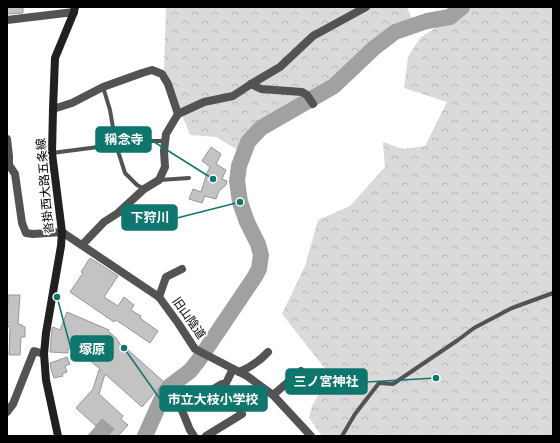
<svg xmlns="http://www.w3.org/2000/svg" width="560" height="443" viewBox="0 0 560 443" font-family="'IBM Plex Sans','Noto Sans JP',sans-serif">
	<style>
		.forest { fill: url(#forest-crowns) }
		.water { fill: #a1a1a1 }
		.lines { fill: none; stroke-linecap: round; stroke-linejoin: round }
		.river { stroke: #a1a1a1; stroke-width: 16 }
		.building { fill: #c3c3c3; stroke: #979797 }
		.service { stroke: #535353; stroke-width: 4 }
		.minor { stroke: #535353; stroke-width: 8 }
		.secondary { stroke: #202020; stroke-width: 8 }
		.labels { text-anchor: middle; stroke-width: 3.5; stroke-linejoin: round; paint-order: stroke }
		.street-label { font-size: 12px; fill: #000; stroke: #fff }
		.leader { fill: none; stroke: #0f766e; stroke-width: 1.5 }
		.callout-dot { fill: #0f766e; stroke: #fff; stroke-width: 1.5 }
		.callout { fill: #0f766e; stroke: #0f766e; stroke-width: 1.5 }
		.callout-label { font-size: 13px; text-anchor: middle; font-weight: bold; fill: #fff }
	</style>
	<defs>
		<pattern id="forest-crowns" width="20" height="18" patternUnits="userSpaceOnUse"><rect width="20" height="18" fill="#dadada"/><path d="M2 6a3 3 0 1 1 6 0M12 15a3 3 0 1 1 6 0" fill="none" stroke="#b9b9b9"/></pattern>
	</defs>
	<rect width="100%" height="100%" fill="#fff"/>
	<g class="forest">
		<path d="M166 7H407L412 19 238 150 216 137 190 135 164 69Z"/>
		<path d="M466 7H553V436H387L381 434 379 436H322L309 418 312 406 330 375 282 314 305 266 318 220 350 206 385 167 383 142 403 149 425 146 447 102 404 88 408 57 420 38Z"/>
	</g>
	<path class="water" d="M102 419 114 429 108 436H87Z"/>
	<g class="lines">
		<path class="river" d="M145 436 162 398 170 386 190 371 198 361 254 278 259 269 261 255 258 244 247 222 240 202 237 181 239 166 248 142 261 128 334 86 374 48 395 32 427 21 450 17 462 7"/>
	</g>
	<g class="building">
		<path d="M7 7H23V13L7 14Z"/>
		<path d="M211 147 221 154 216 164 226 170 222 179 227 181 226 185 219 191 216 199 205 196 202 203 189 199 193 189 201 192 207 173 210 167 202 161Z"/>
		<path d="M90 258 118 276 104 297 118 306 124 297 134 305 131 310 141 316 140 318 158 331 150 343 116 320 114 322 70 292 83 273 81 272Z"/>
		<path d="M8 295H20L18 324 22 325V326L25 327V337H21L20 355H9L10 327 7 326Z"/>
		<path d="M67 312 109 330 108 331 116 338 125 351 127 349 164 382 142 407 105 374 99 394 123 416 121 419 128 425 118 436H108L114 429 102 419 96 426 76 408 93 389 99 370 101 371 100 369 76 349H68V353L50 352 52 328 53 327 60 330Z"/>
		<path d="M67 357 70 364 65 366 67 372 62 374 63 376 54 378 51 369 50 363Z"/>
	</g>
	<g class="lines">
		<g class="service">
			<path d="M103 87 110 110 116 145 125 173 137 185 144 189"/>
			<path d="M52 153 144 141H165"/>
			<path d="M160 180 189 178"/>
			<path d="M342 436 355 414 379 383 393 384 458 340 474 328 512 308 553 293"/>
		</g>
		<g class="minor">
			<path d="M7 20 74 12"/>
			<path d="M251 84 261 89 302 92 307 95 313 104"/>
			<path d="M53 109 72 103 103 87 142 73 152 70 162 74 168 84 178 114 166 134 164 151 165 167 159 180 144 189 118 213 104 222 82 245"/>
			<path d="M178 114 204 102 233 96 251 84 280 67 313 36 366 7"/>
			<path d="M7 139 9 156V165"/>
			<path d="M7 162 15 174 22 223 26 233 33 234 62 232 159 297 178 323 195 349 247 376 273 395 311 436"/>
			<path d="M159 297 166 277 182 269"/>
			<path d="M239 372C251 367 260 361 268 352"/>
			<path d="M273 395 301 371"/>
			<path d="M7 412 13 404 34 351 44 354"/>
			<path d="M194 436 190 430 181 408 222 384 225 385 233 369"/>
			<path d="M206 436 242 414 227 390 225 385"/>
		</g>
		<path class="secondary" d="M58 436 46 380 44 354 46 333 61 246 62 232 52 153 53 109 55 58 74 12 75 7"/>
	</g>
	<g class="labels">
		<g class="street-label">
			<text transform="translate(45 186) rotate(-95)" y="4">沓掛西大路五条線</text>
			<text transform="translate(189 318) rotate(55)" y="4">旧山陰道</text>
		</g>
	</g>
	<path class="leader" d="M213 179L151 140M240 202L177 218M57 297L71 349M436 378L367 382M124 348L160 399"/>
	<g class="callout-dot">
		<circle cx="213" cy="179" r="4"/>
		<circle cx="240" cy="202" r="4"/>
		<circle cx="57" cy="297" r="4"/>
		<circle cx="436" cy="378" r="4"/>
		<circle cx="124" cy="348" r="4"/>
	</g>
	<g class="callout">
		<rect x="96" y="127" width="55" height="25" rx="4"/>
		<rect x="122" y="205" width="55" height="25" rx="4"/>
		<rect x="71" y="336" width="42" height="25" rx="4"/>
		<rect x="286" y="369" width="81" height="25" rx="4"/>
		<rect x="160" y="386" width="107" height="25" rx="4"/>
	</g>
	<g class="callout-label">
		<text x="124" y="144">稱念寺</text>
		<text x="150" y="222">下狩川</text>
		<text x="92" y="354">塚原</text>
		<text x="326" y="386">三ノ宮神社</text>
		<text x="213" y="404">市立大枝小学校</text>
	</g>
	<rect width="560" height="443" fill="none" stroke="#000000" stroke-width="16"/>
</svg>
